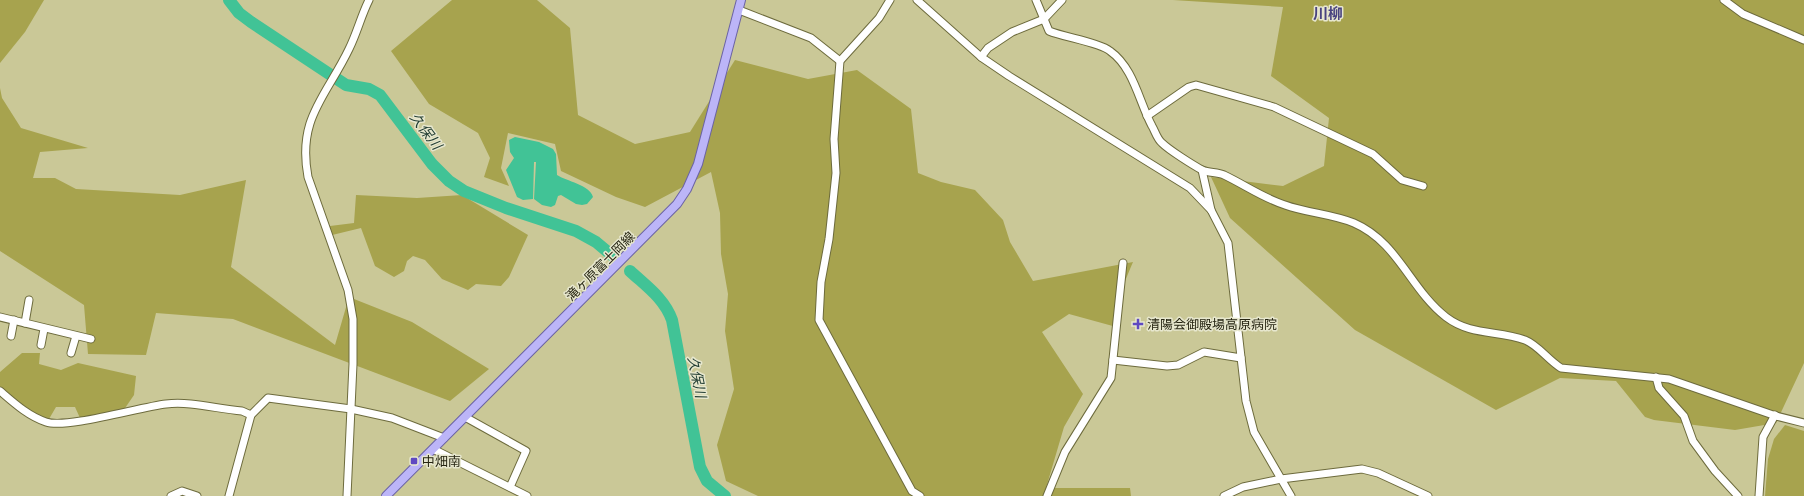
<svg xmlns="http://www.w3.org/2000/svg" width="1804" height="496" viewBox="0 0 1804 496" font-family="Poppins,'Noto Sans JP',sans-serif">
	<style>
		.green { fill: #a7a34e }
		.water { fill: #41c396 }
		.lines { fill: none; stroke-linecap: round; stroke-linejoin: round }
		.river { stroke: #41c396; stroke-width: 12 }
		.minor-casing { stroke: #6d6b3d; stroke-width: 9 }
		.major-casing { stroke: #6b63a4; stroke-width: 10 }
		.minor { stroke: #fff; stroke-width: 7 }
		.major { stroke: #bcb5f8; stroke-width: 8 }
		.poi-dot { fill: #5f49c1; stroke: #e7e7ce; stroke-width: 1.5 }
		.labels { text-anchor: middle; stroke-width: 3; stroke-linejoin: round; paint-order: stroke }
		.street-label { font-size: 13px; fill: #262512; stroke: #e7e7ce }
		.poi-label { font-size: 13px; fill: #262512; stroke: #e7e7ce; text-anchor: start }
		.water-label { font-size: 14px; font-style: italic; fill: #233e33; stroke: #e7e7ce }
		.quarter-label { font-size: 15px; font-weight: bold; fill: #494380; stroke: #e7e7ce }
	</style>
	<rect width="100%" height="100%" fill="#cac897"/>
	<g class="green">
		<path d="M0 0H44L25 32 0 63Z"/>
		<path d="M452 0H537L570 28 578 115 635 144 690 132 735 60 808 79 857 70 911 109 918 173 941 182 975 190 1003 220 1010 242 1033 281 1133 262C1124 284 1113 304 1120 328L1069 314 1042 332 1083 394 1064 427 1046 488H1130L1131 496H758L726 481 717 445 734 389 725 331 728 294 721 254 720 213 711 172 645 207 616 197 561 171 555 144 508 133 501 168 509 186 484 177 490 158 478 133 429 104 391 51Z"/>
		<path d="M1173 0H1804V363L1776 423 1735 430 1654 420 1645 417 1616 381 1560 378 1496 410 1355 330 1230 218 1211 177 1283 186 1324 166 1329 118 1271 76 1283 7Z"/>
		<path d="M0 88 2 98 21 128 88 148 40 152 33 178H55L76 189 180 195 246 180 231 267 335 345 349 297 412 322 489 369 450 401 233 319 156 313 146 355 88 354 84 305 0 251Z"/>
		<path d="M356 195 417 198 462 195 528 235 509 277 501 286 476 284 468 290 442 279 425 260 413 256 407 261 404 271 394 277 375 266 361 228 328 236 330 226 354 223Z"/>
		<path d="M22 353H40L39 364 61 370 78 363 136 376 134 395 123 411 80 418 75 407H56L49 419 36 415 0 388V372Z"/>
		<path d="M1785 425 1804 431V496H1765L1768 459 1774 439Z"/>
	</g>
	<path class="water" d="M515 137 539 142 553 149 556 154 557 175C566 181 590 185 593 197L587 204 582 205 576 204 561 195 558 196 555 205 551 207 542 205 534 199 536 162H534L533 199 523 200 517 197 506 170 514 158 510 152 509 140Z"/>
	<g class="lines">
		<g class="river">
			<path d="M229 0 239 13 251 22 346 85 369 89 380 95 432 164 449 181 464 191 506 208 576 231 596 242 614 257"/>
			<path d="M630 271C646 286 664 298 672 320L700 467 707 481 725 496"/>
		</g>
		<g class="minor-casing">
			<g id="minor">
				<path d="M890 0 879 18 840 61 834 139 836 173 829 239 821 282 819 320 912 491 920 496"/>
				<path d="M917 0 981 57 1009 76 1190 188 1211 210 1228 243 1246 401 1254 432 1291 496"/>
				<path d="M1036 0 1049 31C1063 37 1101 43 1110 51 1134 68 1139 102 1152 126 1155 131 1157 139 1162 143 1169 150 1193 165 1202 170 1209 173 1217 172 1224 175 1245 185 1263 198 1285 205 1307 213 1332 214 1354 223 1398 242 1410 289 1446 317 1471 336 1498 330 1525 340 1538 345 1548 360 1561 368L1669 379 1776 416 1804 423"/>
				<path d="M1724 0 1743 14 1804 40"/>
				<path d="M739 10 811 38 840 61"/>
				<path d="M981 57 988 48 1012 32 1044 19 1062 0"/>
				<path d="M1147 116 1189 87 1196 85 1274 107 1373 154 1402 180 1423 186"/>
				<path d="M1202 170 1211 210"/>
				<path d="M0 317 91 339"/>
				<path d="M25 323 29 300"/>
				<path d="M11 336 14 320"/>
				<path d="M41 345 44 329"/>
				<path d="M71 353 76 336"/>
				<path d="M1113 360 1167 366 1178 365 1204 352 1241 358"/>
				<path d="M1656 377 1659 388 1684 416 1693 441 1715 471 1738 496"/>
				<path d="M0 391C14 403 28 416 46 422 67 429 140 407 166 404 191 401 217 409 242 411L251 415"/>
				<path d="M465 417 526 451 510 487"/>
				<path d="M433 449 527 496"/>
				<path d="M171 496 182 491 197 496"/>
				<path d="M229 496 251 415 268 398 351 409 392 418 444 438"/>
				<path d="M347 496 353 364V319L348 290 308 177C297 118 326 97 349 49 357 33 361 16 369 0"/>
				<path d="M1047 496 1065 452 1111 378 1123 263"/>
				<path d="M1224 496 1243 487 1281 479 1362 469 1378 473 1428 496"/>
				<path d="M1759 496 1763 437 1775 415"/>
			</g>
		</g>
		<g class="major-casing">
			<path id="major" d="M386 496 677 204 687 189 698 164 741 0"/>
		</g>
		<use href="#minor" class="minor"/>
		<use href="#major" class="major"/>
	</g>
	<g class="poi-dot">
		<path d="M1136 318h4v4h4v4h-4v4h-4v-4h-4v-4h4z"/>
		<rect x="410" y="457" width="8" height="8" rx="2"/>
	</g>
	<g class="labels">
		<g class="street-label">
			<text transform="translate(600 266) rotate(-45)" y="5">滝ヶ原富士岡線</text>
		</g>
		<g class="poi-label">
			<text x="1147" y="329">清陽会御殿場高原病院</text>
			<text x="422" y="466">中畑南</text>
		</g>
		<g class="water-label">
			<text transform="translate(426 131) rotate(53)" y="5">久保川</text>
			<text transform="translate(697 377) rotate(78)" y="5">久保川</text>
		</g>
		<g class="quarter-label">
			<text x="1328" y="19">川柳</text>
		</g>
	</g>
</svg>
